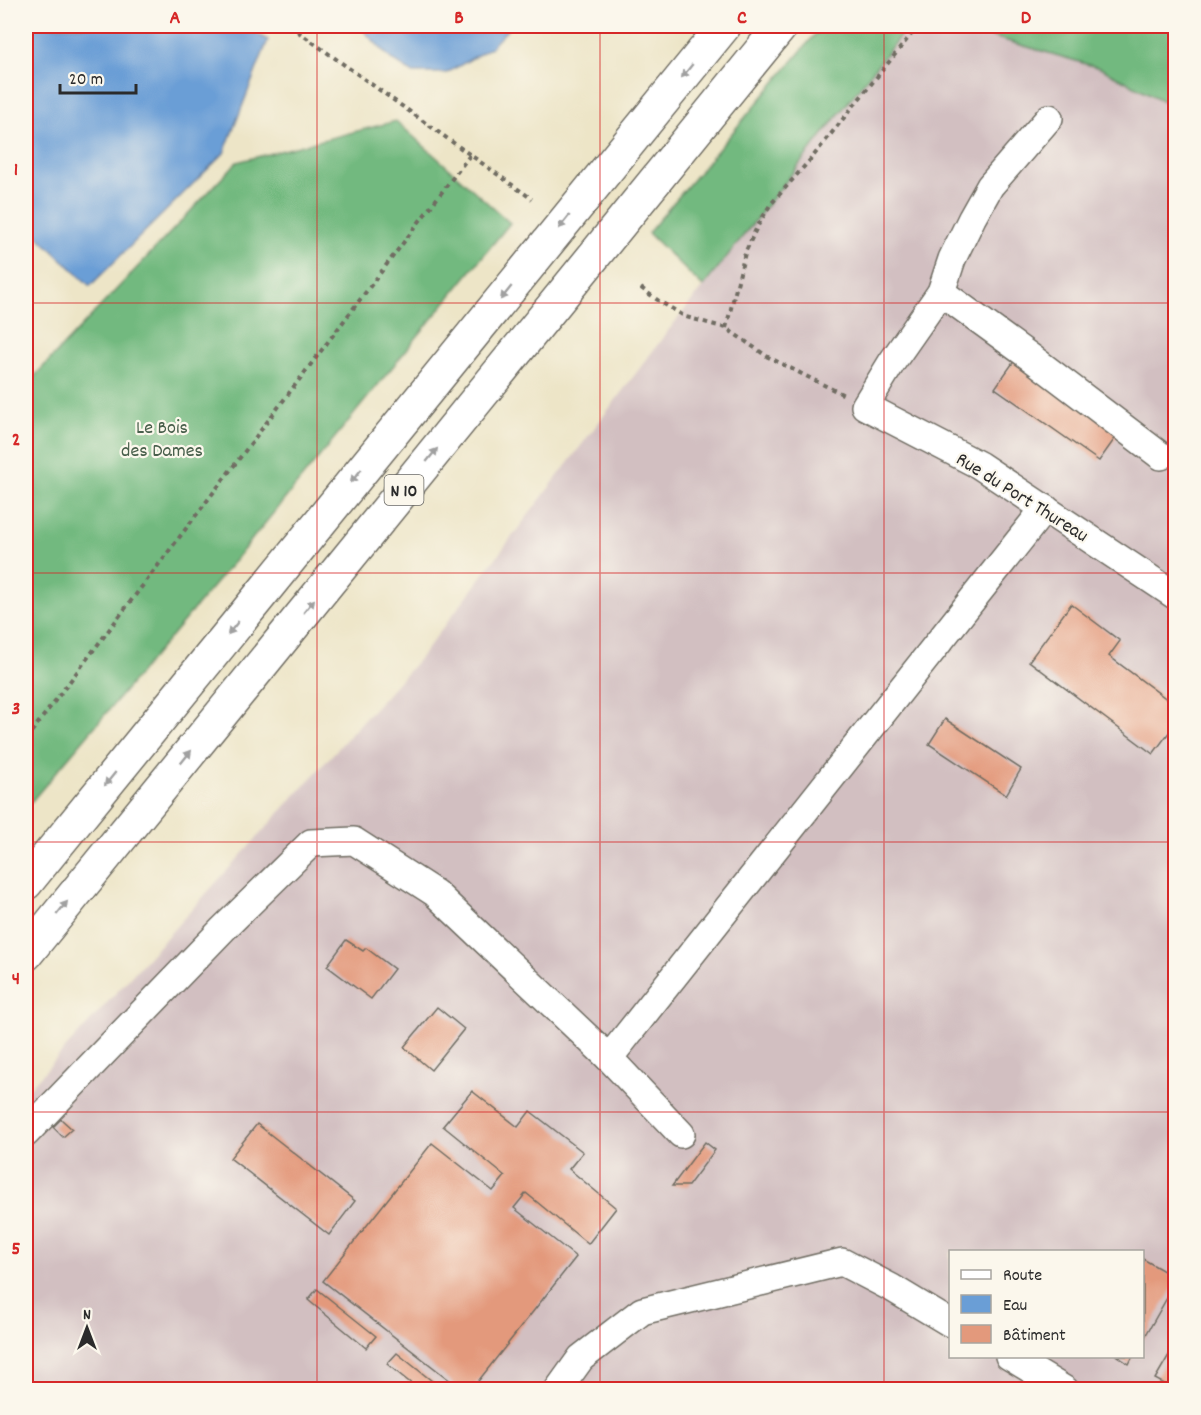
<svg xmlns="http://www.w3.org/2000/svg" width="1201" height="1415" viewBox="0 0 1201 1415" font-family="Dekko,sans-serif">
	<style>
		.industrial { fill: #d2bfc1; fill-rule: evenodd }
		.forest { fill: #72b97f; stroke: #4e7255; stroke-width: 1.5 }
		.water { fill: #6a9ed6; stroke: #4a6480; stroke-width: 1.5 }
		.building { fill: #e3997c }
		.lines { fill: none; stroke-linecap: round; stroke-linejoin: round }
		.minor-casing { stroke: #6f6c62; stroke-width: 30 }
		.highway-casing { stroke: #6f6c62; stroke-width: 36 }
		.path { stroke: #6f6c62; stroke-width: 4; stroke-dasharray: 4.5 4.5; stroke-linecap: butt }
		.minor { stroke: #fff; stroke-width: 27 }
		.highway { stroke: #fff; stroke-width: 33 }
		.oneway { fill: #a0a0a0 }
		.grid { fill: none; stroke: #d62828; stroke-width: 1.5; stroke-opacity: 0.55 }
		.labels { text-anchor: middle; stroke-width: 4.5; stroke-linejoin: round; paint-order: stroke }
		.shield { fill: #fbf7ec; stroke: #696865; stroke-width: 1.5 }
		.shield-label { font-size: 18px; font-weight: bold; fill: #2b2b2b }
		.park-label { font-size: 20px; fill: #485f4b; stroke: #fbf7ec }
		.street-label { font-size: 20px; fill: #2b2b2b; stroke: #fbf7ec }
		.neatline { fill: none; stroke: #d62828; stroke-width: 2 }
		.grid-label { font-size: 20px; text-anchor: middle; font-weight: bold; fill: #d62828 }
	</style>
	<rect width="100%" height="100%" fill="#fbf7ec"/>
	<filter id="ink" filterUnits="userSpaceOnUse"><feTurbulence type="fractalNoise" baseFrequency=".0167" numOctaves="2"/><feDisplacementMap in="SourceGraphic" scale="12" xChannelSelector="R" yChannelSelector="G"/><feConvolveMatrix kernelMatrix="1 2 1 2 8 2 1 2 1" color-interpolation-filters="sRGB"/></filter>
	<filter id="wash" filterUnits="userSpaceOnUse"><feTurbulence type="fractalNoise" baseFrequency=".008" numOctaves="4" result="noise"/><feDisplacementMap in="SourceGraphic" scale="24" xChannelSelector="R" yChannelSelector="G"/><feGaussianBlur stdDeviation="1.35" result="paint"/><feColorMatrix in="noise" values="0 0 0 0 0 0 0 0 0 0 0 0 0 0 0 0 0 1.4 0 .05"/><feComposite in="paint" operator="in"/></filter>
	<g filter="url(#wash)">
		<rect width="100%" height="100%" fill="#ede5c7"/>
		<path class="industrial" d="M908 26H965L983 34 1100 68 1175 107V1389H26V1092L420 658 668 331ZM950 1252H1142V1356H950Z"/>
		<g class="forest">
			<path d="M822 26H908L703 287 648 233Z"/>
			<path d="M965 26H1175V107L1100 68 983 34Z"/>
			<path d="M396 121 510 223 231 565 26 808V385L237 162Z"/>
		</g>
		<g class="water">
			<path d="M26 26H243L268 40 224 153 90 286 26 225Z"/>
			<path d="M359 26H511L490 48 447 73H413L391 59Z"/>
		</g>
		<g id="blocks">
			<g class="building">
				<path d="M1017 357 1121 430 1099 461 995 388Z"/>
				<path d="M1071 604 1120 641 1109 656 1176 706V723L1153 754 1029 661Z"/>
				<path d="M945 719 1021 769 1006 795 929 744Z"/>
				<path d="M346 940 363 951 366 948 394 969 371 999 327 966Z"/>
				<path d="M437 1007 464 1029 431 1070 404 1047Z"/>
				<path d="M472 1091 518 1127 530 1111 583 1152 569 1169 616 1208 588 1244 526 1193 514 1208 576 1257 472 1389H461L323 1281 432 1143 493 1191 505 1176 443 1126Z"/>
				<path d="M61 1119 72 1129 63 1137 53 1127Z"/>
				<path d="M257 1124 355 1201 329 1235 230 1158Z"/>
				<path d="M705 1142 715 1150 688 1186H672Z"/>
				<path d="M1143 1259 1176 1278V1282L1143 1340Z"/>
				<path d="M317 1289 376 1336 366 1348 308 1300Z"/>
				<path d="M1176 1343V1389H1174L1155 1379Z"/>
				<path d="M397 1353 442 1389H418L387 1364Z"/>
				<path d="M1117 1356H1133L1129 1364Z"/>
			</g>
		</g>
	</g>
	<g filter="url(#ink)">
		<use href="#blocks" fill-opacity="0" stroke="#6f6c62" stroke-width="1.5"/>
		<g class="lines">
			<g class="minor-casing">
				<g id="minor">
					<path d="M1049 118 990 186 972 218 952 259 941 292 892 362 865 406 979 465 1176 596"/>
					<path d="M941 292 1033 359 1161 456"/>
					<path d="M609 1058 1045 508"/>
					<path d="M26 1133 223 929 311 843 354 841 435 893 609 1058 681 1134"/>
					<path d="M1009 1356 1065 1390"/>
					<path d="M558 1390 581 1358 642 1311 842 1262 892 1288 950 1323"/>
				</g>
			</g>
			<g class="highway-casing">
				<g id="highway">
					<path d="M26 883 724 26"/>
					<path d="M26 954 781 26"/>
				</g>
			</g>
			<g class="path">
				<path d="M290 26 532 199"/>
				<path d="M26 269 27 270"/>
				<path d="M641 288 659 301 686 317 726 328 768 357 844 395"/>
				<path d="M726 328 745 253 756 229 770 205 810 160 918 26"/>
				<path d="M26 739 470 155"/>
			</g>
			<use href="#minor" class="minor"/>
			<use href="#highway" class="highway"/>
		</g>
		<defs><path id="oneway-solid" d="M-6-.8H1V-3.2L6.5 0L1 3.2V.8H-6Z" transform="scale(1.5)"/></defs>
		<g class="oneway">
			<use href="#oneway-solid" transform="translate(687 71) rotate(129)"/>
			<use href="#oneway-solid" transform="translate(564 222) rotate(129)"/>
			<use href="#oneway-solid" transform="translate(506 293) rotate(129)"/>
			<use href="#oneway-solid" transform="translate(432 455) rotate(-51)"/>
			<use href="#oneway-solid" transform="translate(356 476) rotate(129)"/>
			<use href="#oneway-solid" transform="translate(309 606) rotate(-51)"/>
			<use href="#oneway-solid" transform="translate(233 628) rotate(129)"/>
			<use href="#oneway-solid" transform="translate(186 757) rotate(-51)"/>
			<use href="#oneway-solid" transform="translate(110 779) rotate(129)"/>
			<use href="#oneway-solid" transform="translate(62 908) rotate(-51)"/>
		</g>
	</g>
	<path class="grid" d="M317 26V1390M600 26V1390M884 26V1390M26 303H1176M26 573H1176M26 842H1176M26 1112H1176"/>
	<g class="labels">
		<rect class="shield" x="384.5" y="475" width="39" height="30" rx="4.5"/>
		<g class="shield-label">
			<text x="404" y="496">N 10</text>
		</g>
		<g class="park-label">
			<text x="162" y="433">Le Bois<tspan x="162" dy="23">des Dames</tspan></text>
		</g>
		<g class="street-label">
			<text transform="translate(1023 496) rotate(32)" y="7">Rue du Port Thureau</text>
		</g>
	</g>
	<rect width="1201" height="1415" fill="none" stroke="#fbf7ec" stroke-width="66"/>
	<rect x="949" y="1250" width="195" height="108" fill="#fbf7ec" stroke="#a8a59f" stroke-width="1.5"/>
	<rect x="961" y="1270" width="30" height="9" fill="#ffffff" stroke="#a8a59f" stroke-width="1.5"/>
	<text x="1003" y="1280" font-size="18" fill="#2b2b2b">Route</text>
	<rect x="961" y="1295" width="30" height="18" fill="#6a9ed6" stroke="#a8a59f" stroke-width="1.5"/>
	<text x="1003" y="1310" font-size="18" fill="#2b2b2b">Eau</text>
	<rect x="961" y="1325" width="30" height="18" fill="#e3997c" stroke="#a8a59f" stroke-width="1.5"/>
	<text x="1003" y="1340" font-size="18" fill="#2b2b2b">Bâtiment</text>
	<g transform="translate(87 1328)" stroke="#fbf7ec" stroke-width="4.5" paint-order="stroke">
	<path d="M0-4.5L10 22L0 15L-10 22Z" fill="#2b2b2b"/>
	<text y="-9" font-size="16" font-weight="bold" text-anchor="middle" fill="#2b2b2b">N</text>
	</g>
	<path d="M60 84v9h76v-9" fill="none" stroke="#2b2b2b" stroke-width="3"/>
	<text x="69" y="84" font-size="18" fill="#2b2b2b" stroke="#fbf7ec" stroke-width="4.5" paint-order="stroke">20 m</text>
	<rect x="33" y="33" width="1135" height="1349" class="neatline"/>
	<g class="grid-label">
		<text x="175" y="23">A</text>
		<text x="459" y="23">B</text>
		<text x="742" y="23">C</text>
		<text x="1026" y="23">D</text>
		<text x="16" y="175">1</text>
		<text x="16" y="445">2</text>
		<text x="16" y="714">3</text>
		<text x="16" y="984">4</text>
		<text x="16" y="1254">5</text>
	</g>
</svg>
